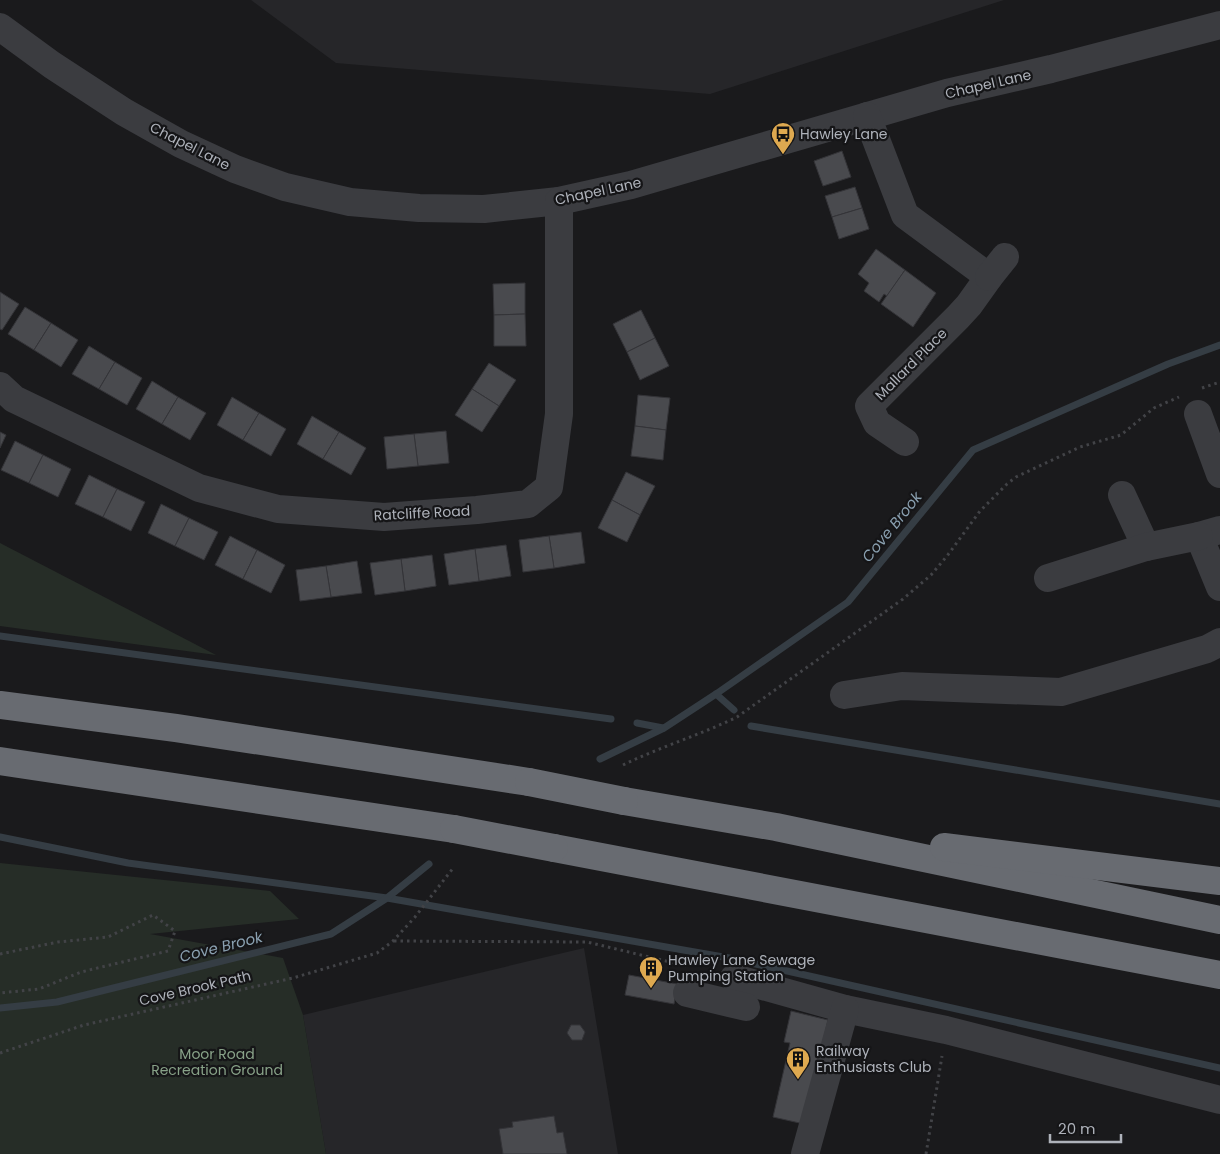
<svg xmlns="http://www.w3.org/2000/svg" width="1220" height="1154" viewBox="0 0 1220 1154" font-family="Poppins,sans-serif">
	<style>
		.built { fill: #262629 }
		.green { fill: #262d27 }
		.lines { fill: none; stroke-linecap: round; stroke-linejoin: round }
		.stream { stroke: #353d44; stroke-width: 7 }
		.building { fill: #494a4e; stroke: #343438 }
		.path { stroke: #424347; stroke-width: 3; stroke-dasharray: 2.5 4; stroke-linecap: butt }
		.minor { stroke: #3b3c40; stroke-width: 28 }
		.highway { stroke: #686b71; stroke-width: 28 }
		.highway-bridge { stroke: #686b71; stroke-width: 28 }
		.labels { text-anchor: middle; stroke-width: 4.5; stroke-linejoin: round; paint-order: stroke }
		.street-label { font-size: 14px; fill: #aeb2ba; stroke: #151517 }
		.poi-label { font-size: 14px; fill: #aeb2ba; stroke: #151517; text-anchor: start }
		.park-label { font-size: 14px; fill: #88a288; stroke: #151517 }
		.water-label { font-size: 15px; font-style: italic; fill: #8aa0b0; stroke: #151517 }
	</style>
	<rect width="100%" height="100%" fill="#1a1a1c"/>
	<g class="built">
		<path d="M251 0H1004L710 94 336 63Z"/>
		<path d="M584 948 618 1154H326L303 1015Z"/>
	</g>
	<g class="green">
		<path d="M0 543 216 655 0 626Z"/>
		<path d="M0 863 270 891 299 919 150 934 283 958 303 1015 326 1154H0Z"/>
	</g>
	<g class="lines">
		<g class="stream">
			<path d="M0 636 611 719"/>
			<path d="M716 694 734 710"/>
			<path d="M637 723 663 728"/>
			<path d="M751 726 1220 804"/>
			<path d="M600 759 664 728 716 694 848 602 973 450 1168 364 1220 345"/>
			<path d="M0 837 128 863 387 898 729 958 1220 1068"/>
			<path d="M0 1008 57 1002 331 934 387 898 429 864"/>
		</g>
	</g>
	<g class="building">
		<path d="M842 151 851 177 823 186 814 161Z"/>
		<path d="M855 187 862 208 832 217 825 196Z"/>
		<path d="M862 208 869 229 839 239 832 217Z"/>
		<path d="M876 249 905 270 887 296 884 294 879 302 864 291 869 283 858 274Z"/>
		<path d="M905 270 936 293 913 327 881 304Z"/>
		<path d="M525 283V314L494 315 493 284Z"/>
		<path d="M0 292 19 304 2 330 0 329Z"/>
		<path d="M25 307 51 323 34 350 8 334Z"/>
		<path d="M641 310 655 338 627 352 613 324Z"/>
		<path d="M525 314 526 346H494V315Z"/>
		<path d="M51 323 78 340 61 367 34 350Z"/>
		<path d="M655 338 669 366 640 380 627 352Z"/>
		<path d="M89 346 115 362 99 389 72 374Z"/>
		<path d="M115 362 142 378 127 405 99 389Z"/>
		<path d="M489 363 516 380 499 406 472 389Z"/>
		<path d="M152 381 178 397 162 424 136 409Z"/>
		<path d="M472 389 499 406 482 432 455 415Z"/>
		<path d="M638 395 670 398 666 430 635 426Z"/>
		<path d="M178 397 206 413 190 440 162 424Z"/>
		<path d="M232 397 259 413 243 440 217 425Z"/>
		<path d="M259 413 286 429 271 456 243 440Z"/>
		<path d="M312 416 339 432 323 459 297 444Z"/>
		<path d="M635 426 666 430 663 460 631 456Z"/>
		<path d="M446 431 449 463 418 466 414 434Z"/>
		<path d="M0 432 6 435 0 448Z"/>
		<path d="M339 432 366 448 351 475 323 459Z"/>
		<path d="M414 434 418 466 387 469 384 437Z"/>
		<path d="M15 441 43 455 29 483 1 470Z"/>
		<path d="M43 455 71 469 58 497 29 483Z"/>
		<path d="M626 472 655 486 640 515 612 500Z"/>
		<path d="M89 475 117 489 103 517 75 504Z"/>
		<path d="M117 489 145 502 131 531 103 517Z"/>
		<path d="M612 500 640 515 627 542 598 528Z"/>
		<path d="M161 504 189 518 175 546 148 533Z"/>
		<path d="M189 518 218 532 204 560 175 546Z"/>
		<path d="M581 532 585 563 554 568 549 536Z"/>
		<path d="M230 536 257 550 243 579 215 565Z"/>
		<path d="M549 536 554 568 523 572 519 540Z"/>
		<path d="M506 545 511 576 479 581 475 549Z"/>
		<path d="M475 549 479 581 449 585 444 554Z"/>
		<path d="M257 550 285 565 271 593 243 579Z"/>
		<path d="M432 555 436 586 405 591 401 559Z"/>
		<path d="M401 559 405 591 375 595 370 563Z"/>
		<path d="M357 561 362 593 331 597 326 566Z"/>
		<path d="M326 566 331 597 300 601 296 570Z"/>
		<path d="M629 975 677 984 674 1004 625 995Z"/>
		<path d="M791 1011 828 1020 804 1124 773 1117 790 1043 784 1042Z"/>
		<path d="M571 1025H580L585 1032 582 1040H572L567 1033Z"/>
		<path d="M554 1116 557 1133 563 1132 567 1154H503L499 1129 513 1127 512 1122Z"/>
	</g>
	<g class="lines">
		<g class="path">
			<path d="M1202 388 1220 382"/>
			<path d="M623 765C660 747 700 735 737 717L903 599 931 575 947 556 980 511 1007 484 1016 477 1080 447 1121 435 1154 408 1179 397"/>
			<path d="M394 941 587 942 687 966"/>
			<path d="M0 954 58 942 108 937 153 915 175 931 168 951 81 972 39 989 0 993"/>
			<path d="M0 1053 84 1025 293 978 377 953 393 941 415 917 454 867"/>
			<path d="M926 1154 942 1056"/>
		</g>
		<g class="minor">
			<path d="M0 27 52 65 124 112 181 144 235 169 285 187 350 202 419 208 484 209 559 201 631 185 947 93 1051 69 1220 25"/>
			<path d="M867 116 905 215 989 277 969 305 958 317 869 406 877 423 905 442"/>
			<path d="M989 277 1005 257"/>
			<path d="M0 386 14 399 199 488 278 509 384 517 477 510 528 504 549 487 559 414V201"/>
			<path d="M1198 414 1220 474"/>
			<path d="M1122 495 1146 547"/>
			<path d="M1220 530 1199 536 1220 587"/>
			<path d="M1048 578 1146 547 1199 536"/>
			<path d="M844 695 902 686 1061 692 1207 649 1220 642"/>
			<path d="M734 978 845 1009 946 1030 1220 1100"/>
			<path d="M687 993 746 1007"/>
			<path d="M805 1154 845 1009"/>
		</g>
		<g class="highway">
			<path d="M0 705 176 728 529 782"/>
			<path d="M0 761 454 829"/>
			<path d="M624 801 776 827 1220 920"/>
			<path d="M944 847 1220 881"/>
			<path d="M554 848 1220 975"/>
		</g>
		<g class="highway-bridge">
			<path d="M529 782 624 801"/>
			<path d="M454 829 554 848"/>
		</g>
	</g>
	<defs>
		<g id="bus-pin" transform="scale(1.25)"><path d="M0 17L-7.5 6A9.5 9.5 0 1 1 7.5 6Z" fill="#dea950" stroke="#151517"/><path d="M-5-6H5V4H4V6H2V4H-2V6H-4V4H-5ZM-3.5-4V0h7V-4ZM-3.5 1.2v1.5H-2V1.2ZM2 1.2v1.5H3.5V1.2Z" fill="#111"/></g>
		<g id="building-pin" transform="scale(1.25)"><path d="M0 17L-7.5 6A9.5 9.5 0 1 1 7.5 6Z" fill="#dea950" stroke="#151517"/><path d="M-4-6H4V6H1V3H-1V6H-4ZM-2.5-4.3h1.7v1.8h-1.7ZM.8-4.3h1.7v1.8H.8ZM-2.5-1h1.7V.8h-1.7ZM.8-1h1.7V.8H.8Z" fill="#111"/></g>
	</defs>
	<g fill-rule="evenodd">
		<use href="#bus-pin" x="783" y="134"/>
		<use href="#building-pin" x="651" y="968"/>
		<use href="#building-pin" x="798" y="1059"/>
	</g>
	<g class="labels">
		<g class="street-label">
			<text transform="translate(988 84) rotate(-13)" y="5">Chapel Lane</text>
			<text transform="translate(190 146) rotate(27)" y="5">Chapel Lane</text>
			<text transform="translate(598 191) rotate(-12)" y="5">Chapel Lane</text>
			<text transform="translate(911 364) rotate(-45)" y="5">Mallard Place</text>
			<text transform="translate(422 513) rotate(-3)" y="5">Ratcliffe Road</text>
			<text transform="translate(195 988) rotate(-13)" y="5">Cove Brook Path</text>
		</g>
		<g class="poi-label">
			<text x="800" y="139">Hawley Lane</text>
			<text x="668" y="965">Hawley Lane Sewage<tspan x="668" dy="16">Pumping Station</tspan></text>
			<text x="816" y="1056">Railway<tspan x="816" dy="16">Enthusiasts Club</tspan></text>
		</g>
		<g class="park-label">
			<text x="217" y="1059">Moor Road<tspan x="217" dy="16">Recreation Ground</tspan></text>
		</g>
		<g class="water-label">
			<text transform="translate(892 527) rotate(-51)" y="5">Cove Brook</text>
			<text transform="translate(221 947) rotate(-14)" y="5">Cove Brook</text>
		</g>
	</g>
	<path d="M1050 1134v8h71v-8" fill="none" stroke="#aeb2ba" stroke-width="2.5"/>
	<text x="1058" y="1134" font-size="15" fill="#aeb2ba" stroke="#151517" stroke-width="4" paint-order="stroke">20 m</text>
</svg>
